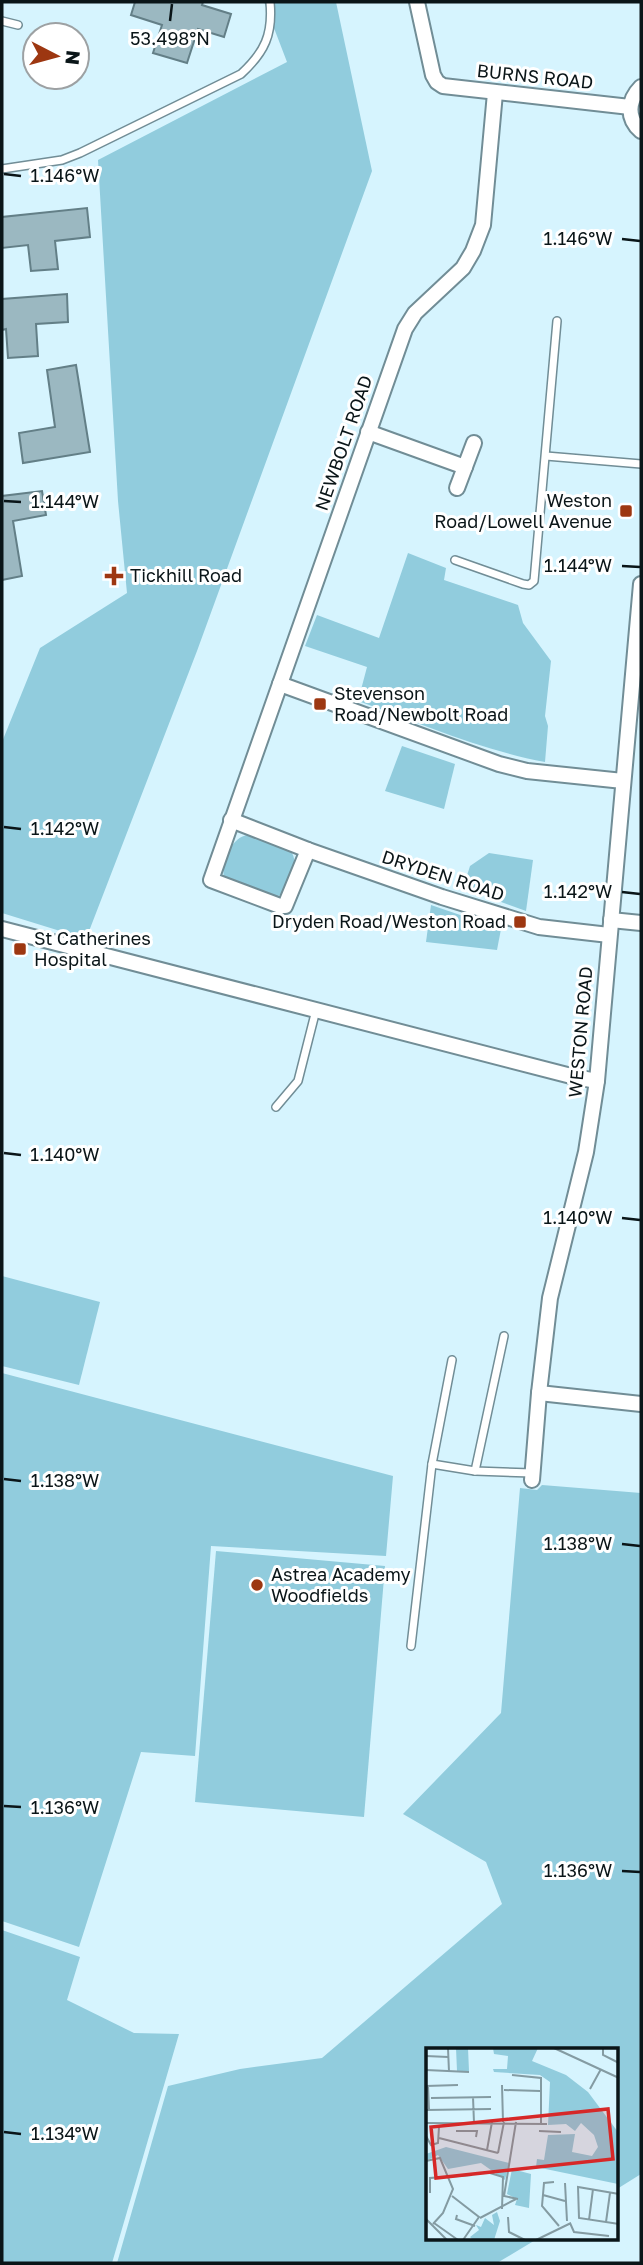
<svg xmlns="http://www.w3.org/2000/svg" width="643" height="2265" viewBox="0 0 643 2265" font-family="'Golos Text',sans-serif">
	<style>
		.green { fill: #91ccdd }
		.building { fill: #9bb8c1; stroke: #637f87; stroke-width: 2 }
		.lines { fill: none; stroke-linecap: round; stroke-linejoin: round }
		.lane-casing { stroke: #718d96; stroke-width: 10 }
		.street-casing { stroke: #718d96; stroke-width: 18 }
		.lane { stroke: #fff; stroke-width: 7 }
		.street { stroke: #fff; stroke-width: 14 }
		.ticks { fill: none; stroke: #0a1518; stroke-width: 2.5 }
		.poi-dot { fill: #9d3711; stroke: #fff; stroke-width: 2.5 }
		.labels { text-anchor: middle; stroke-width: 6; stroke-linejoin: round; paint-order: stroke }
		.street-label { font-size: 18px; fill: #0a1518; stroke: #fff }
		.poi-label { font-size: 18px; fill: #0a1518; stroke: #fff; text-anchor: start }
		.inset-road { fill: none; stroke: #849ba2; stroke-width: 2 }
		.view { fill: #d62828; fill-opacity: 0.15; stroke: #d62828; stroke-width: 3.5 }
		.inset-edge { fill: none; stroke: #0a1518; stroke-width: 3.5 }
		.ticks-label { font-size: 18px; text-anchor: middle; fill: #0a1518; stroke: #fff; stroke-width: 6; stroke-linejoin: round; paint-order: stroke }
	</style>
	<rect width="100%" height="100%" fill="#d6f4fe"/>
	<g class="green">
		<path d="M264 2H336L372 171 197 651 86 939 2 913V742L40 648 127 593 118 501 98 160 287 62Z"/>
		<path d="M408 553 446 568 444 580 518 605 523 623 551 661 545 716 548 726 545 762C481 750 419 723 358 701L367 667 305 646 317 615 379 638Z"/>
		<path d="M402 746 455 764 444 809 385 791Z"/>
		<path d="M247 835 290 850C301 864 289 880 283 894L273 898 224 878C221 862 231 838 247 835Z"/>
		<path d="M489 853 533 860 526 911 463 888 470 866Z"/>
		<path d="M431 905 501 929 497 950 426 942Z"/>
		<path d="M2 1276 100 1302 79 1385 2 1366Z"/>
		<path d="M2 1373 393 1476 386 1556 211 1546 195 1756 141 1752 79 1947 2 1921Z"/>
		<path d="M542 1485 641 1493V2174L617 2189V2050H428V2239H537L497 2263H117L168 2086 240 2069 322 2058 502 1904 486 1862 403 1814 501 1713 520 1488 537 1490Z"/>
		<path d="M216 1551 385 1566 364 1817 195 1802Z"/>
		<path d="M2 1930 80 1957 67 2000 134 2033 179 2034 112 2263H2Z"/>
	</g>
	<g class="building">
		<path d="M135 2H203L202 5 231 14 224 37 198 29 187 63 153 53 162 25 131 15Z"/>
		<path d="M87 208 90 237 55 241 58 269 31 271 28 245 2 248V217Z"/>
		<path d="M67 294 68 322 36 324 38 356 8 358 6 329 2 330V299Z"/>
		<path d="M76 365 90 452 23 463 19 433 55 427 47 370Z"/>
		<path d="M42 491 46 515 13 521 22 576 2 580V496Z"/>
	</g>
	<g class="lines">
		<g class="lane-casing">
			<g id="lane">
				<path d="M2 21 18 25"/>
				<path d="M2 169 62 160 80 153 241 74C265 52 273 34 270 2"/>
				<path d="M546 456 641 464"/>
				<path d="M455 560 523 584 529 585 534 581 557 321"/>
				<path d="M276 1107 298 1081 316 1010"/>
				<path d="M432 1464 475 1471 532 1473"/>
				<path d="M475 1471 504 1336"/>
				<path d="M411 1646 432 1464 452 1360"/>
			</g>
		</g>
		<g class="street-casing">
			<g id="street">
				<path d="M417 2 433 75 437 82 443 86 630 107"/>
				<path d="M641 87C628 100 626 118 641 131"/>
				<path d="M368 432 465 467"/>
				<path d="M457 488 474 443"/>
				<path d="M280 684 499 764 527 771 623 781"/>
				<path d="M231 820 308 850 442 897 539 927 609 935"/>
				<path d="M308 850 285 906H280L211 880 405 329 415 313 463 268 473 251 483 225 495 93"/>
				<path d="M611 920 641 923"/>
				<path d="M2 929 575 1077 597 1081"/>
				<path d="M539 1393 641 1404"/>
				<path d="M532 1480 539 1393 550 1298 586 1152 597 1081 641 584"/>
			</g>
		</g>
		<use href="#lane" class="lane"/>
		<use href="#street" class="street"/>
	</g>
	<path class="ticks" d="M170 21 172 4M4 174 21 176M622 239 640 241M4 501 21 502M622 566 640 567M4 827 21 829M622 892 640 894M4 1153 21 1155M622 1218 640 1220M4 1479 21 1481M622 1544 640 1546M4 1806 21 1807M622 1871 640 1872M4 2132 21 2134"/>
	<g class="poi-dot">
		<rect x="619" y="504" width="14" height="14" rx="3.5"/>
		<path d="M110.5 565.5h7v7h7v7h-7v7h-7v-7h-7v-7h7z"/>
		<rect x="313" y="697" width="14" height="14" rx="3.5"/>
		<rect x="513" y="915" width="14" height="14" rx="3.5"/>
		<rect x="13" y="942" width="14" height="14" rx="3.5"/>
		<circle cx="257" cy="1585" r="7"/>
	</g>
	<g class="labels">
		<g class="street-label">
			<text transform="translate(535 77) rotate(6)" y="6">BURNS ROAD</text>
			<text transform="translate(344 443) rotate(-71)" y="6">NEWBOLT ROAD</text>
			<text transform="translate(443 876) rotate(18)" y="6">DRYDEN ROAD</text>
			<text transform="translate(581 1032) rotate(-85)" y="6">WESTON ROAD</text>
		</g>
		<g class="poi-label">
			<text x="612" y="507" text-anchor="end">Weston<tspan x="612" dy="21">Road/Lowell Avenue</tspan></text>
			<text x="130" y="582">Tickhill Road</text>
			<text x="334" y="700">Stevenson<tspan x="334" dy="21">Road/Newbolt Road</tspan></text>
			<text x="506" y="928" text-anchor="end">Dryden Road/Weston Road</text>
			<text x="34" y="945">St Catherines<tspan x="34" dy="21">Hospital</tspan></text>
			<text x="271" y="1581">Astrea Academy<tspan x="271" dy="21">Woodfields</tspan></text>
		</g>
	</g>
	<g transform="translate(426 2048)">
		<rect width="192" height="192" fill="#d6f4fe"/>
		<path d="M30 0H42L43 23H31ZM67 0H112L106 13 140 27 162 44 192 84V136L110 119 111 111 118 112 122 87 149 86 146 104 166 108 172 99 168 87 155 75 149 83 140 76 122 77 124 34 114 27 68 24 67 21H81L82 8 68 6ZM20 99 83 115 79 132 55 115 22 121 12 107 0 113V106ZM86 121 105 126 103 160 89 157 91 151 81 146ZM71 164 74 173 68 192H47L44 189 53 182 50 177 55 179 59 170 68 177 66 167Z" fill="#91ccdd"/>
		<path class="inset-road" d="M22 0 23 24M128 0 193 30M177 0V7L193 15M0 8 22 9M0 22 43 24M86 27 115 30V76M76 37 77 74M0 38 32 37M2 38 3 62M164 41 175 21M78 42 114 43M47 49 48 75M5 50 65 49M0 62 65 61M90 74 78 148 92 151M0 75 121 76M30 83H51L50 89M113 83 135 84M0 88 5 97 12 95 13 79M13 90 72 105M61 102 66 74M72 105 78 74M0 113 14 110 27 141 17 165 7 176M64 125 77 129 76 161M128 134 118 135 116 158 133 178M139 135 141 173M4 145V130L46 127M193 146 152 139 153 170 193 176M117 147 139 153M26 148 53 169 37 192M31 167 30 171 49 178M82 169 83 184 99 192M54 170 90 151M0 171 21 192M163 172 167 141M180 174 184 145M8 175 32 192M144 175 148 184 183 188M110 192 145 175"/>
		<path class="view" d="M182 61 187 111 10 130 5 79Z"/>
		<rect width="192" height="192" class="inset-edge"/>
	</g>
	<g class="ticks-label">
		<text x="170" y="45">53.498°N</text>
		<text x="65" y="182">1.146°W</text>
		<text x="578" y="245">1.146°W</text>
		<text x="65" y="508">1.144°W</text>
		<text x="578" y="572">1.144°W</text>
		<text x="65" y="835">1.142°W</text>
		<text x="578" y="898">1.142°W</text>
		<text x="65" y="1161">1.140°W</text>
		<text x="578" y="1224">1.140°W</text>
		<text x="65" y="1487">1.138°W</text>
		<text x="578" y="1550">1.138°W</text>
		<text x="65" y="1814">1.136°W</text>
		<text x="578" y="1877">1.136°W</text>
		<text x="65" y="2140">1.134°W</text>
	</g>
	<rect width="643" height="2265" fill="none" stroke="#0a1518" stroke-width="7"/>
	<g transform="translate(56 56) rotate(96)"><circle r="33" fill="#ffffff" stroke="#9da1a3" stroke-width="2"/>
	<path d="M0-5L12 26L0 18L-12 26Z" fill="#9d3711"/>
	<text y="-10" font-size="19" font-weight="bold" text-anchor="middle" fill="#0a1518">N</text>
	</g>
</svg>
